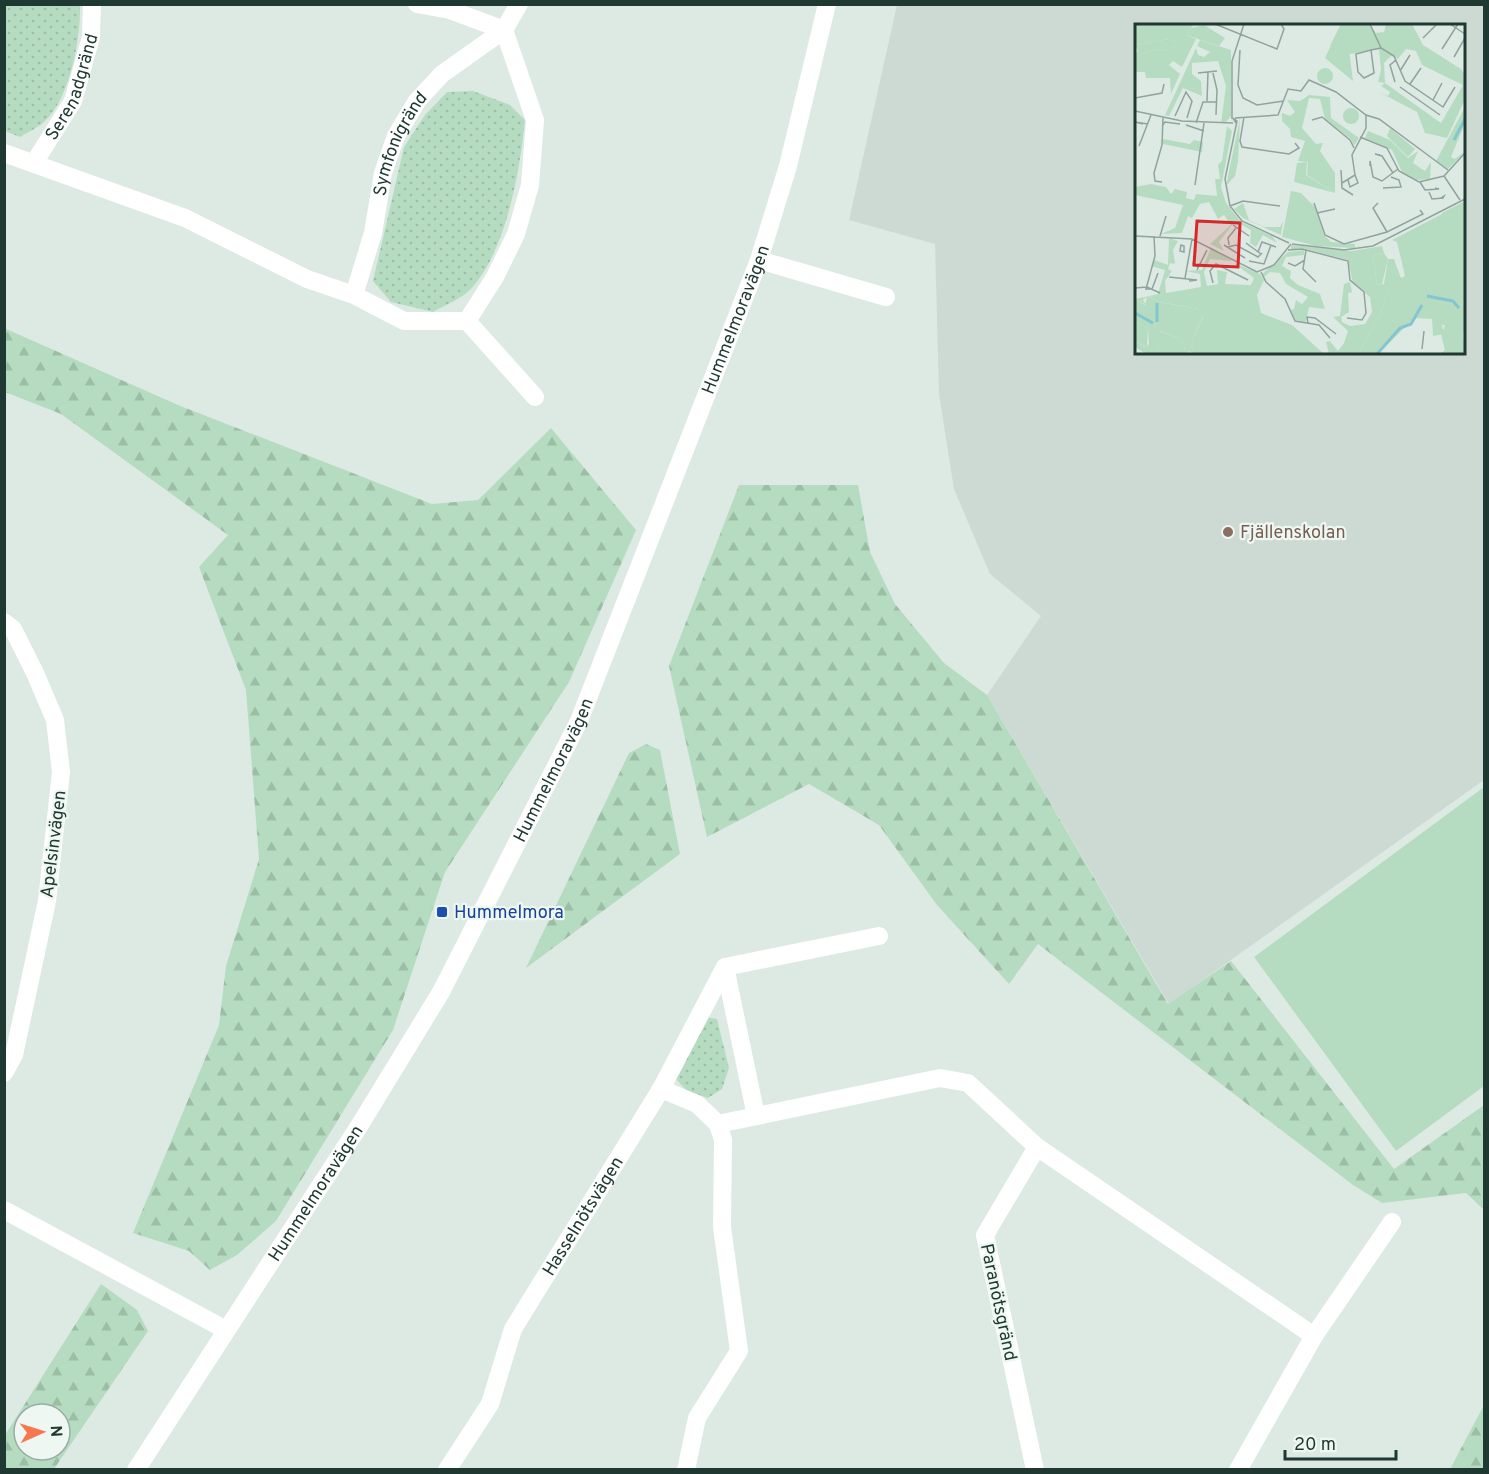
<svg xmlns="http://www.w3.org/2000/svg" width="1489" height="1474" viewBox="0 0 1489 1474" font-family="Overpass,sans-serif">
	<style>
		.built { fill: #ccdad3; fill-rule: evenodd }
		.green { fill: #b5dcc0 }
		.forest { fill: url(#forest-firs); fill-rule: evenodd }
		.park { fill: url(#park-dots) }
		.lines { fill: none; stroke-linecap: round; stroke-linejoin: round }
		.minor { stroke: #fff; stroke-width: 18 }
		.education-dot { fill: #8d6e63; stroke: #eef7f2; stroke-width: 2 }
		.transit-dot { fill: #1a4fb4; stroke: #eef7f2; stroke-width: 2 }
		.labels { text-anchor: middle; stroke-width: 4.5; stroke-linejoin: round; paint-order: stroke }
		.street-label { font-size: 18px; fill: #1f3932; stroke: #eef7f2 }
		.education-label { font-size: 18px; fill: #785e54; stroke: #eef7f2; text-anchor: start }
		.transit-label { font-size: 18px; fill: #164399; stroke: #eef7f2; text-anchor: start }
		.inset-river { fill: none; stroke: #83c5d2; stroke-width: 3 }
		.inset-road { fill: none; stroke: #91a39d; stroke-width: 1.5 }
		.view { fill: #d62828; fill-opacity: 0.15; stroke: #d62828; stroke-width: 3 }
		.inset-edge { fill: none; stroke: #1f3932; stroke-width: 3 }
	</style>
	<defs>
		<pattern id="forest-firs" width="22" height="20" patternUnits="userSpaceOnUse" patternTransform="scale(1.5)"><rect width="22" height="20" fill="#b5dcc0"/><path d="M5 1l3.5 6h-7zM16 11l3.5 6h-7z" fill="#9bbea5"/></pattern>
		<pattern id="park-dots" width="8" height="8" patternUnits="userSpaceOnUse" patternTransform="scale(1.5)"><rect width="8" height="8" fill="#b5dcc0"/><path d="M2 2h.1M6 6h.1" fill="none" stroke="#9bbea5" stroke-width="1.8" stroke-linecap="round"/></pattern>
	</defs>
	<rect width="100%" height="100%" fill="#ddeae4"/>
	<path class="built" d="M897 5H1484V780L1169 1004 987 695 1041 616 990 574 954 489 939 394 935 244 849 220ZM1136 26H1464V352H1136Z"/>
	<path class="green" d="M1484 787V1086L1396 1151 1254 957Z"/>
	<g class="forest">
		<path d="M4 328 178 405 432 504 478 500 551 428 636 530 569 682 445 872 393 1030 276 1221 237 1255 210 1270 189 1251 133 1233 219 1025 226 966 259 859 246 690 199 567 228 535 61 414 5 392Z"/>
		<path d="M739 485H858L870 552 895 604 944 663 987 695 1168 1004 1231 961 1394 1169 1484 1105V1210L1466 1193 1382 1203 1353 1185 1038 944 1009 984 937 905 879 825 809 784 707 837 669 666Z"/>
		<path d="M646 744 660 750 680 854 526 968 629 753Z"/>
		<path d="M101 1284 137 1310 148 1331 54 1469H5V1435ZM24 1414H60V1450H24Z"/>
		<path d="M1484 1405V1469H1450Z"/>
	</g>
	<g class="park">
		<path d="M4 5H80C81 38 70 99 44 122 37 128 27 133 20 137L5 131Z"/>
		<path d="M473 91 510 105 525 120C520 170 507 248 472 288 463 298 445 305 433 312L391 302 373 281 404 147 425 115 447 92Z"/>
		<path d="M705 1017 717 1019 729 1068 722 1089 708 1098 687 1091 676 1079Z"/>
	</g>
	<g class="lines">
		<g class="minor">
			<path d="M417 4 450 10 504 30"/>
			<path d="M4 153 185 218 307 279 354 295 404 321H467L535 397"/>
			<path id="s1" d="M34 163 73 101 91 37 92 4"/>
			<path d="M759 260 886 297"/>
			<path id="s2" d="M354 295 373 233 383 173 396 136 417 101 442 74 504 30 519 4"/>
			<path d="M467 321 495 277 516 234 530 185 535 120 504 30"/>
			<path d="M4 622 13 629 35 673 55 720 61 772 47 901 14 1055 4 1073"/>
			<path d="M661 1089 697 1104 718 1124 723 1140 722 1227 739 1351 697 1418 686 1470"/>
			<path d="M756 1116 725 967 879 936"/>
			<path d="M718 1124 940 1078 968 1083 1037 1147 1314 1336"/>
			<path d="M4 1210 226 1330"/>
			<path id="s3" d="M136 1470 361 1123 441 992 579 721 759 260 788 166 827 4"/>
			<path id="s4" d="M447 1470 490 1404 513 1329 661 1089 725 967"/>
			<path d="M1035 1470 985 1235 1037 1147"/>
			<path d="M1238 1470 1314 1336 1392 1222"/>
		</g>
	</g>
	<circle class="education-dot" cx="1228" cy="532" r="6"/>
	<rect class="transit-dot" x="436" y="906" width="12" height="12" rx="3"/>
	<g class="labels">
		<g class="street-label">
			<text dy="6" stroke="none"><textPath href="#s1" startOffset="86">Serenadgränd</textPath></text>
			<text dy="6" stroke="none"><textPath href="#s2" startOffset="159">Symfonigränd</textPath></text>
			<text dy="6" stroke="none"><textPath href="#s3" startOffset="1302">Hummelmoravägen</textPath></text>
			<text dy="6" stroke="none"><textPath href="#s3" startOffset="816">Hummelmoravägen</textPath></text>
			<text transform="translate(53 844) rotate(-83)" y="6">Apelsinvägen</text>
			<text dy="6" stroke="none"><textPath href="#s3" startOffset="330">Hummelmoravägen</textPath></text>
			<text dy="6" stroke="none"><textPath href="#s4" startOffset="290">Hasselnötsvägen</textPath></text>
			<text transform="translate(999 1302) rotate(78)" y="6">Paranötsgränd</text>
		</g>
		<g class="education-label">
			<text x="1240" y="538">Fjällenskolan</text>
		</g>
		<g class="transit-label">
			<text x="454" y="918">Hummelmora</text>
		</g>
	</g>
	<g transform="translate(1135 24)">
		<rect width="330" height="330" fill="#ddeae4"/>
		<path d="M69 1 90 14 84 22 51 11 56 4ZM34 15 48 19 32 27 17 26 0 32 3 27 0 21ZM182 52a8 8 0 1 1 16 0a8 8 0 1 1-16 0ZM330 83V99L316 133 320 135 325 131 330 128 313 145 301 137ZM208 92a8 8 0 1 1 16 0a8 8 0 1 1-16 0ZM255 104 280 125 273 133 252 112ZM172 138 171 151 200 169 159 158 162 139ZM330 178V311L327 309V313L311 314 313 328 305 330 310 326 306 310 310 302 297 295 279 294 243 330H223L246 289 254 263H259V277L264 255 270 252 262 218 257 216ZM249 229 253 235 247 260 242 261 238 231ZM12 272 22 277V287L24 278 63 285 68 292 56 320 59 330 54 327 51 330 47 315 25 307 23 330H11L0 323V318L11 323 14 320 13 304 0 298V275L10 281Z" fill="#b5dcc0"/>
		<path d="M0 0H59L51 11 61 15 47 43 38 37 34 41 45 50 36 70 35 54H11L10 48H0V32L17 26 32 27 47 19 34 15 0 21ZM206 0H234L241 9 249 8 251 0H277L288 21 326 45 330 51V75L312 114 290 109 282 88 244 68 253 72 255 68 246 62 250 59 243 58 246 46 244 25 216 30 195 22ZM271 25 281 27 287 41 328 61 306 99 250 59 249 39 256 32 263 35ZM65 16 96 26V92L91 98 86 99 91 62 83 37 57 39V50L66 57 67 72 48 64 34 92 30 91 61 24 63 31 69 33 75 28 62 22ZM174 71 195 73 196 94 224 114 219 122 216 115 190 95 185 75 174 74 167 104 181 120 188 119 185 127 200 149V169L172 151 173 138 163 137 170 117 156 113 155 105 147 97V89L155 92 160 88 152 76 165 77ZM105 94 103 138 100 152 91 162ZM92 102 97 107 86 163 91 179 106 198 137 212 142 219 128 211 121 223 115 219 116 206 100 197 84 218 89 227 75 220 96 201 89 191 83 195 74 178 65 180 57 194 53 192 47 209 26 210 40 204 48 181 0 171V163L16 160 31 163 36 170 40 165 52 168 51 174 59 176 61 170 82 172 80 155H85L83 141 87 137ZM233 107 255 116 273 134 283 127 278 139 290 147 296 138 295 155 281 156 267 148 257 126 230 114ZM28 115 55 120 59 116 68 118 67 128 28 120ZM156 167 166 169 180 183 189 211 196 218 220 220V224L181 222 147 213ZM330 177V185L309 192 330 189V193L318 202 311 201 310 207 307 189ZM108 179 114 196 129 203H145L148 197 146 211 108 194 99 185ZM318 203 321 208 329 206 324 213 330 210V234L315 217 314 204ZM300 212 303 220 305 215 310 219 318 234 313 231 303 237V230L293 229V216L298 217ZM34 214 43 217 38 226 40 240 35 239 33 245 37 247 30 257 31 269 66 263 65 250 51 247 67 246 76 223 97 237 75 235 69 248 72 262 83 260 82 246 92 248 90 260 116 261 119 254 99 239 125 250 129 256 122 271 126 289 157 301 189 330H59L56 320 68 293 63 285 25 278 22 287V277L13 272 8 276 11 281 0 275 23 270 30 246 16 242 19 236 33 241ZM156 221 217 227 247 222 249 229 238 231 242 261 249 260 253 235H259L270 265 262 278 259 277V263H254L246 289 223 330H194L191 318 195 317 203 327 209 319 213 307 198 293 205 292 209 260 215 258 217 268 213 269 214 288 206 293 207 298 215 302 230 300 237 288 235 273 218 259 213 236 167 224 156 226ZM169 226V231L151 233 147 242 156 247 155 254 163 261 185 270 190 285 174 283 171 298 160 296 156 286 159 285 161 276 167 280 173 273 151 260 145 249 135 248 129 253 127 250 153 228ZM288 282 296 293 302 291 306 297 309 310 298 312 297 295ZM0 298 13 304 12 323 0 318ZM24 307 47 315 51 330H23ZM328 308 330 330H312L311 311 326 312Z" fill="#b5dcc0" fill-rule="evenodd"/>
		<path d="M206 0 211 1 218 57 190 34Z" fill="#b5dcc0"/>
		<path class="inset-river" d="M319 116 330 95M292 272 318 277 324 284M0 289 18 299M22 298V279M242 330 265 304 276 300 287 281"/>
		<path class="inset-road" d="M80 0 142 25 149 5 146 0M235 0 246 24 259 32 270 57 308 83 320 63M315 0 330 10M288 14 302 0M307 25 323 0M105 26 103 61 108 74 122 81 149 77M236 26 239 49 229 54 223 48 221 31V30L236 26 246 24M319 33 330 14M265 47 275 31M63 49 82 47M78 49 82 66 81 91M260 58 255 41 261 36M275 60 286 44M265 63 305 91M0 74 27 69 29 60M298 76 307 59M72 77 73 48M0 87 47 97 98 99M40 92 51 68 57 77 52 94M109 93 105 117 107 123 154 130 164 124 160 119M100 94 143 91 153 65 166 67 174 56 201 68 231 91 244 95 313 146M97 95V37L109 0M177 96 187 93 215 116 219 124M61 99 68 78H82M101 99 98 94 102 97 90 155 95 182 107 197 154 219M8 100 0 98 13 100M51 101 69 107M27 102 30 98 45 100M225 113 252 124 264 147 284 158 309 152 330 129M4 122 16 91M245 131 240 130 247 132 258 149M235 142V137L238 153 247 157 263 145M206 146 207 164 218 171M309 152 325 176M213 156 215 163 223 159 220 151M27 158 20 157 19 149 27 121 28 94M285 158 290 166 304 165 300 164M207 159 220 151 217 131 231 104V91M60 161 69 99M248 164 266 163 264 156 256 153M294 168 297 175 308 174 309 172 306 174M179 179 190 211 209 220 252 208 288 190 285 186M243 179 238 184 252 208M95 182 108 177 145 182M182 189 200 185M98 201 114 212M0 212 57 215 122 248 139 241 156 220M19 212 20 232 11 265H17L23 249M25 212 31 192M111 219 126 230M157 220 209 226 238 222 330 175M46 221 49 222V228L45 227ZM89 221 110 234M94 221 93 214 101 204M93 223 101 221 123 233 127 229M61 226 58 240 63 243M153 226 167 225 213 237 215 256 229 268 231 289 227 296 212 294M171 226 168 245 181 258M123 228 127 218 141 223M114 237 129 240 136 221M153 239 160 242 170 236M62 246 72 226M126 248 131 258 150 275 160 297 184 301 195 314M34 253 62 256 54 257M50 254 57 215M78 259 75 247 81 240 113 256M0 264 12 263 25 269M173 299 172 293 180 294 201 310M287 325 289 307"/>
		<path class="view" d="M62 197 105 199 103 243 59 241Z"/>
		<rect width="330" height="330" class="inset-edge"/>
	</g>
	<rect width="1489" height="1474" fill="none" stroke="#1f3932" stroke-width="12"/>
	<g transform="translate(42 1432) rotate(87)"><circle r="28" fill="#eef7f2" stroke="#9baba5" stroke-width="1.5"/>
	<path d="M0-4.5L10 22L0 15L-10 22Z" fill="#f6784f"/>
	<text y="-9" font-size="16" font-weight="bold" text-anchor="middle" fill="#1f3932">N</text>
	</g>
	<path d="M1285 1450v9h111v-9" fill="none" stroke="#1f3932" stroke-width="3"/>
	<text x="1294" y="1450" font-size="18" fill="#1f3932" stroke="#eef7f2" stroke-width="4.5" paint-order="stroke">20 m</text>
</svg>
